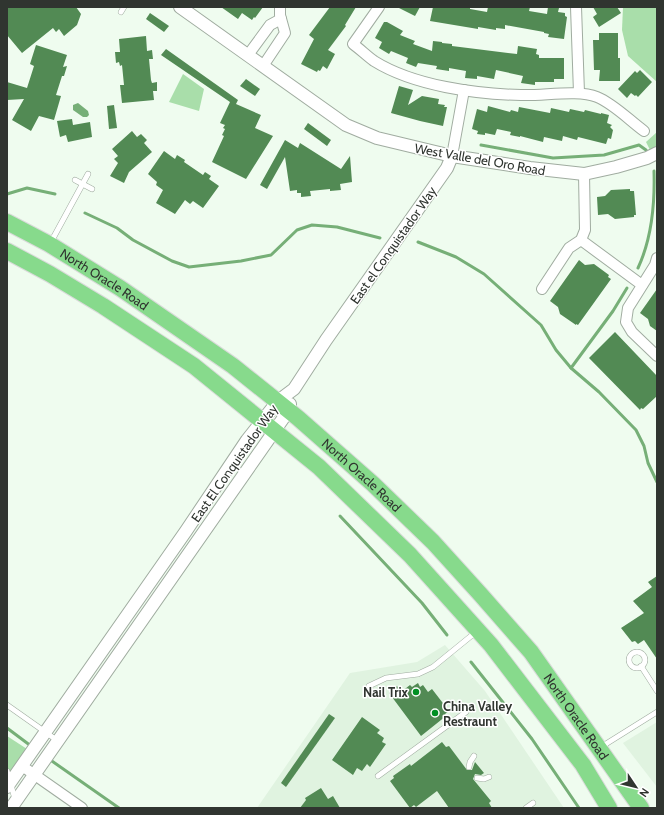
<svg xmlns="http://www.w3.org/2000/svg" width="664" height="815" viewBox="0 0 664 815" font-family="Cabin,sans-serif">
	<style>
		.built { fill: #e0f3e0 }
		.green { fill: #a9deaa }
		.water { fill: #76af77 }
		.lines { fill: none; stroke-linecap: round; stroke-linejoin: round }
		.stream { stroke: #76af77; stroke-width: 3 }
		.building { fill: #528a54 }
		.service-casing { stroke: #a0aca0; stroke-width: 6 }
		.minor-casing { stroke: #a0aca0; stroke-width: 12 }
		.tertiary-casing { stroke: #a0aca0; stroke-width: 14 }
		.trunk-casing { stroke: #dadbda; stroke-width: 18 }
		.service { stroke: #fff; stroke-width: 5 }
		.minor { stroke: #fff; stroke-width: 10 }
		.tertiary { stroke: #fff; stroke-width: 12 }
		.trunk { stroke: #87da8c; stroke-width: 16 }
		.poi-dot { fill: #009023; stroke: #fff; stroke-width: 1.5 }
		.labels { text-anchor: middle; stroke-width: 3; stroke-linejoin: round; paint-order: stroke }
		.street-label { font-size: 13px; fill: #303530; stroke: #fff }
		.poi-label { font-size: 13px; font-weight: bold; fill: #303530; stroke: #fff; text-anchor: end }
	</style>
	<rect width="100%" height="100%" fill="#effcef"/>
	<g class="built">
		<path d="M445 645 485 691 564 808H257L350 673 417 662Z"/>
		<path d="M657 722V787L623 743Z"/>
	</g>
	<g class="green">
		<path d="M623 7H657V82L628 56 622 30Z"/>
		<path d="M183 74 204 89 199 111 169 102Z"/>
		<path d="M657 132V147L650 150 646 142Z"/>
		<path d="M7 736 27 749 7 777Z"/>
	</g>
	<path class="water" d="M78 103 88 111 89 115 87 117H83L73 110V105Z"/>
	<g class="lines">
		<g class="stream">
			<path d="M481 145 553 158 604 155 639 145 646 150"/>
			<path d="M7 194 27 188 55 194"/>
			<path d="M85 213 117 228 133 240 172 261 189 267 241 261 271 255 297 230 312 225 337 227 380 238"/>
			<path d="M418 242 456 257 484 274 541 325 556 350 571 368 599 392 636 430 644 446 648 463 657 482"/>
			<path d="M638 268C652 238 655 204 654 171"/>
			<path d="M571 368 613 311 627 288"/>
			<path d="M340 516 422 603 447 635"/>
			<path d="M471 662 532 739 579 808"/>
			<path d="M7 728 31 746"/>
			<path d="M49 759 119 808"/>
		</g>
	</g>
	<g class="building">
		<path d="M7 7H76L81 14 77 25 64 36 59 29 56 32 53 28 22 53 7 35Z"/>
		<path d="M221 7H263L255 18 254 17 252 20 242 13 238 19Z"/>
		<path d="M330 7H356L345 25 346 26 328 50 335 54 327 69 323 66 320 71 318 70 317 72 301 64 314 39 309 35Z"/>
		<path d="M397 7H420L415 16Z"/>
		<path d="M433 7H470V9L487 12 488 7H530L529 11 547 14 548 7 559 8 558 12 565 13V16L567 17 564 39 548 37 549 34 544 33V32L505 25V29L496 28V30L478 27V29L430 21Z"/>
		<path d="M593 7H617L621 13 599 27 593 17 597 14Z"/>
		<path d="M150 13 169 26 164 32 146 19Z"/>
		<path d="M384 22H387L403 31 400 35 415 41 413 44 432 51 433 41 442 42V43L452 44V46L517 54 518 46 537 49 536 54 539 55V58H564V79H554V82H535V85L521 83 523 76 496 70 494 79 477 76V79L465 78 466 71 449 68V71L436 69 437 66 418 63 416 67 406 63 408 58 391 51 389 54 379 48 382 42 375 38Z"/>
		<path d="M599 33H618V58H620V81H599L600 70H594L593 40H599Z"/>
		<path d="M146 36 147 51 152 50 153 59H149L151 80 152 83 157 82V91H153L154 100 122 103 120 85H124L122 65 120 66 119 62 116 63 115 52H120L119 39Z"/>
		<path d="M36 45 67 55 63 67 67 66 64 76H62L56 95 61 96 54 120 39 116 31 131 12 120 24 99 7 100V82L27 88 34 66 30 64Z"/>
		<path d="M166 49 238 100 236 104 261 115 255 128 273 136 246 179 212 162 224 136 222 135 225 129 223 128 225 125 220 123 230 102 161 55Z"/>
		<path d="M640 70 652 82 638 97 636 95 635 96 631 93 627 98 618 89 635 71 637 73Z"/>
		<path d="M246 79 260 89 255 96 240 86Z"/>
		<path d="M399 86 413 90 408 105 422 96 439 99 438 104 445 105 444 107H447L443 126 420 121 391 113Z"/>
		<path d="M114 105 117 128 109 129 107 106Z"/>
		<path d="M488 106 510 112 511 110 518 112 519 107 550 113 551 108 569 112 570 109 584 112 585 110 601 114V113L609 115 607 123 612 125 610 127 613 130 611 139 608 138 606 144 578 137 577 140 563 136 562 141 544 137 543 142 520 136V137L510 135 511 132 497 129 495 135 485 133V135L477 134 478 131 472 129 477 109 487 112Z"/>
		<path d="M72 119 73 125 90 122 92 137 68 142 66 135 60 137 57 121Z"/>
		<path d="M308 123 331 140 327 146 304 129Z"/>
		<path d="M132 131 137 137 141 134 147 140 144 143 152 152 129 172 124 183 110 176 118 163 114 159 118 156 112 149Z"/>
		<path d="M285 140 298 148 300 143 341 169 350 156 352 182 340 184 341 190 330 191V189L310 191 311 196 301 197V193H297V190L290 191 285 157 267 189 260 185Z"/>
		<path d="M164 151 175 159 177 155 185 160 184 162 203 175 205 172 211 176 209 179 219 186 203 208 193 201 190 204 185 200 175 214 156 203 163 190 156 185 157 182 148 174Z"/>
		<path d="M630 189V191H634L636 215H634V217L615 219 608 214 598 215 597 197 605 196 611 190Z"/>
		<path d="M579 260 585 265 594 264 609 275 608 277 611 279 578 325 576 324V325L560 314 558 307 550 301Z"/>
		<path d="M657 289V331L650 326 648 319 640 313Z"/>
		<path d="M615 332 657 376V396L643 409 641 408 640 410 589 358Z"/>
		<path d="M657 576V659L644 640 638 644 635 641 632 642 621 628 644 613 633 601 652 587 648 582Z"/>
		<path d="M418 683 420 687 423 685 428 692 432 689 449 711 445 714 446 716 421 736 389 693 397 686 401 692 410 685 412 687Z"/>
		<path d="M329 714 335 718 286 787 281 783Z"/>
		<path d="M362 717 380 730 377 733 384 738 382 742 386 744 370 767 367 764 362 771 357 768 353 775 332 760Z"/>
		<path d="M442 742 446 747 449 746 467 770H472L475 762 484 773 481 775 475 774 473 779 491 801 489 803 492 808H449L437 791 416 807 414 805 410 808 390 781 394 778 393 776 410 764 411 766Z"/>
		<path d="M321 788 328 799 333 796 340 808H300L306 800 305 798Z"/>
	</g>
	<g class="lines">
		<g class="service-casing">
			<g id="service">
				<path d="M121 12 124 7"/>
				<path d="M75 180 92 189"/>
				<path d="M51 242 88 174"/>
				<circle cx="637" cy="660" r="8"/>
				<path d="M641 666 657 691"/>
				<path d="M369 686 386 678 418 674 433 667 476 632"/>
				<path d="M7 705 58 741"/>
				<path d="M601 747 657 712"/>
				<path d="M469 767 470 762 474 756"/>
				<path d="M7 771 15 799"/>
				<path d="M378 776 466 712"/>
				<path d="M477 778 484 779 489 777"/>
				<path d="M526 808 533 803"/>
			</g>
		</g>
		<g class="minor-casing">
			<g id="minor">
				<path d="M379 7 353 44C360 49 367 56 374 61 414 86 476 94 521 95 544 96 578 89 597 97 614 104 629 120 644 131"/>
				<path d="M576 7 579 93"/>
				<path d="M248 55 270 25 281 19"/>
				<path d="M263 66 285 33 280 15V7"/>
				<path d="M452 156 464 90"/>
				<path d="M581 240 642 285"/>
				<path d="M657 258 655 265 628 308 626 322 632 332 657 356"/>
				<path d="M542 289 569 248 581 240 585 230 584 174"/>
				<path d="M22 766 82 808"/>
			</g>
		</g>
		<g class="tertiary-casing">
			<g id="tertiary">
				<path d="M180 7 346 125 377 138 452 156 530 168 584 174 616 167 647 158 657 153"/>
				<path d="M7 787 186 531 247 440 278 401 294 389 326 340 447 168 452 156"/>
				<path d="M11 808 289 410 290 404"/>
			</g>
		</g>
		<g class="trunk-casing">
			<g id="trunk">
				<path id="s1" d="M7 222 49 244 120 288 233 366 298 418 373 484 433 542 481 595 531 652 641 808"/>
				<path d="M7 251 50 274 103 306 194 366 319 467 410 555 491 645 583 765 609 808"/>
			</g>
		</g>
		<use href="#service" class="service"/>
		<use href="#minor" class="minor"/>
		<use href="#tertiary" class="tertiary"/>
		<use href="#trunk" class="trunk"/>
	</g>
	<g class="poi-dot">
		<circle cx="416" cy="692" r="4"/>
		<circle cx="435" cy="713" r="4"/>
	</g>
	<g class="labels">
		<g class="street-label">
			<text transform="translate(480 159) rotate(10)" y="5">West Valle del Oro Road</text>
			<text transform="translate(393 245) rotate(-55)" y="5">East el Conquistador Way</text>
			<text dy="5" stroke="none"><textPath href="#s1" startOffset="113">North Oracle Road</textPath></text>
			<text transform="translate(234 463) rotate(-55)" y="5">East El Conquistador Way</text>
			<text dy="5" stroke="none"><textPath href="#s1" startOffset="437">North Oracle Road</textPath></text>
			<text dy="5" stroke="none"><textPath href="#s1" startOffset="761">North Oracle Road</textPath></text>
		</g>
		<g class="poi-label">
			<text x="408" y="697">Nail Trix</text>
			<text x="443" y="711" text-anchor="start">China Valley<tspan x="443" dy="15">Restraunt</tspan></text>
		</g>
	</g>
	<rect width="664" height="815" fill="none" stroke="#303530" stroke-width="16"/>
	<g transform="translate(636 787) rotate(125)" stroke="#ffffff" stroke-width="3" paint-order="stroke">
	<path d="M0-3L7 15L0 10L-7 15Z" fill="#303530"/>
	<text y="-6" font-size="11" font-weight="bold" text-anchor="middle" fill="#303530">N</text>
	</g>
</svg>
